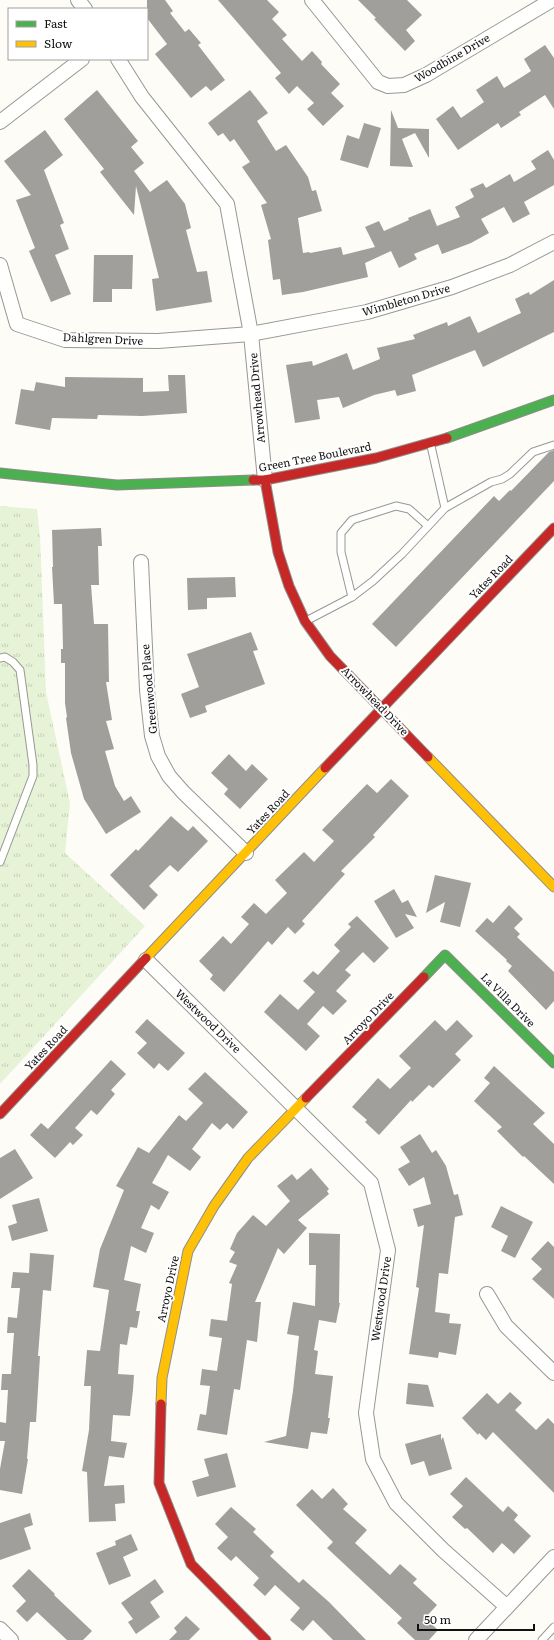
<svg xmlns="http://www.w3.org/2000/svg" width="554" height="1640" viewBox="0 0 554 1640" font-family="Literata,serif">
	<style>
		.grass { fill: url(#grass-tufts) }
		.building { fill: #a19f9c }
		.lines { fill: none; stroke-linecap: round; stroke-linejoin: round }
		.lane-casing { stroke: #979795; stroke-width: 9 }
		.street-casing { stroke: #979795; stroke-width: 16 }
		.fast-casing { stroke: #8e8d8b; stroke-width: 11 }
		.slow-casing { stroke: #8e8d8b; stroke-width: 11 }
		.jam-casing { stroke: #8e8d8b; stroke-width: 11 }
		.lane { stroke: #fffffe; stroke-width: 7 }
		.street { stroke: #fffffe; stroke-width: 14 }
		.fast { stroke: #4caf50; stroke-width: 9 }
		.slow { stroke: #ffc107; stroke-width: 9 }
		.jam { stroke: #c62828; stroke-width: 9 }
		.labels { text-anchor: middle; stroke-width: 4; stroke-linejoin: round; paint-order: stroke }
		.street-label { font-size: 11px; fill: #111; stroke: #fff }
	</style>
	<defs>
		<pattern id="grass-tufts" width="24" height="20" patternUnits="userSpaceOnUse"><rect width="24" height="20" fill="#e7f3d7"/><path d="M3 7l-1-3M5 7V3M7 7l1-3M15 17l-1-3M17 17v-4M19 17l1-3" fill="none" stroke="#c5cfb8"/></pattern>
	</defs>
	<rect width="100%" height="100%" fill="#fdfcf7"/>
	<path class="grass" d="M0 506 37 509 40 536 46 692 70 803 65 853 145 926 0 1084Z"/>
	<g class="building">
		<path d="M147 0H165L173 11 170 13 185 32 189 29 201 43 198 45 225 80 211 91 206 86 191 98 155 54 167 44 147 18Z"/>
		<path d="M218 0H267L279 12 272 19 287 35 282 39 302 61 312 51 322 62 321 64 340 84 331 93 344 106 323 126 307 109 314 103 297 86 289 94 275 78 281 73Z"/>
		<path d="M358 0H407L422 15 406 30 415 41 405 51 374 19 376 18Z"/>
		<path d="M545 45 554 58V109L545 95 519 112 521 115 501 128 498 123 458 150 436 119 453 106 461 118 484 102 476 90 497 76 504 88 525 75 531 71 524 59Z"/>
		<path d="M97 90 138 141 131 147 144 163 134 171 150 192 167 180 185 204 191 228 186 230 197 272 207 271 212 302 156 311 152 279 159 278 136 186 134 215 100 172 104 169 64 119Z"/>
		<path d="M250 90 268 113 257 121 276 151 286 145 308 177 312 191 316 190 322 211 298 218 303 253 309 252 310 253 341 247 343 255 375 247 365 227 379 221 384 231 409 220 408 218 430 209 437 226 460 217 455 207 474 197 470 189 483 183 486 188 510 174 514 182 536 169 531 161 548 150 554 160V185L524 202 530 214 513 223 504 207 481 219 489 233 471 243 442 254 438 244 414 254 417 259 399 268 391 251 365 263 368 277 303 292 282 295 280 279 273 280 268 240 271 239 261 205 267 203 242 167 250 162 234 139 230 142 223 133 218 136 208 123Z"/>
		<path d="M391 110 398 128 429 129V158L415 133 402 139 413 167 390 166Z"/>
		<path d="M364 123 381 128 368 168 340 160 347 135 359 139Z"/>
		<path d="M45 130 63 155 44 170 64 223 60 225 69 249 55 255 71 294 51 302 29 251 35 248 16 200 31 195 4 161Z"/>
		<path d="M94 255H133L132 289H112V302H93Z"/>
		<path d="M554 280V332L483 367 475 350 412 375 416 391 397 396 395 390 374 395 343 408 339 397 317 400 320 419 295 423 286 365 312 361 313 366 347 353 353 370 380 359 377 348 415 339 413 335 447 322 448 326 470 316 478 333 521 313 515 299 529 292 530 295Z"/>
		<path d="M168 375H185L187 413 142 416 98 415 97 419 52 418 50 430 15 424 21 389 34 391 36 382 65 387V377L143 378V392L169 391Z"/>
		<path d="M554 450V481L396 647 372 624 494 496 499 501 510 490 511 491 549 452Z"/>
		<path d="M101 528 102 546H98L99 585H91L94 624H108L109 682H106L112 720 106 721 114 749 105 751 115 786 124 801 131 796 141 812 106 834 84 799 71 753 66 718 67 717 65 703V663H61V649H63L62 604H54L52 567H53L52 530Z"/>
		<path d="M235 577 236 597 207 598V609L188 610 187 578Z"/>
		<path d="M251 632 258 650 253 651 265 684 205 706 207 712 190 718 181 694 199 687 187 654Z"/>
		<path d="M229 754 246 771 252 764 268 779 240 809 224 794 228 789 211 773Z"/>
		<path d="M391 779 409 796 373 835 375 837 341 871 345 874 302 921 305 924 295 934 288 927 272 945 268 941 224 992 210 979 213 975 199 961 223 936 231 944 249 924 241 917 254 903 266 914 287 893 275 880 304 852 314 862 334 841 322 830 367 784 377 793Z"/>
		<path d="M171 816 188 831 193 826 208 841 178 872 170 865 149 886 158 895 144 910 110 875 136 849 138 851Z"/>
		<path d="M435 875 471 883 460 927 440 922 445 902 426 913Z"/>
		<path d="M394 889 402 903 408 900 417 917 405 914 414 928 396 938 374 901Z"/>
		<path d="M509 905 523 919 514 928 520 934 517 937 554 972V1001L546 1010 508 971 512 966 506 961 507 960 475 931 487 918 493 923Z"/>
		<path d="M357 916 389 948 374 963 363 952 345 970 351 975 336 991 347 1001 333 1015 323 1006 307 1024 320 1036 306 1051 264 1012 280 994 298 1010 315 992 303 981 313 971 318 975 340 951 334 945 351 927 348 924Z"/>
		<path d="M147 1019 185 1053 168 1071 159 1063 154 1069 137 1053 147 1043 135 1032Z"/>
		<path d="M435 1020 446 1031 457 1020 473 1036 455 1054 461 1060 433 1088 429 1085 412 1102 411 1100 379 1135 365 1122 367 1120 352 1107 378 1078 390 1089 411 1068 399 1056Z"/>
		<path d="M111 1060 126 1074 111 1090 115 1094 97 1115 91 1110 75 1128 83 1135 73 1145 70 1142 55 1158 30 1135 41 1123 48 1129Z"/>
		<path d="M494 1066 545 1113 533 1124 554 1144V1184L524 1156 523 1157 497 1131 502 1127 474 1101 490 1083 484 1078Z"/>
		<path d="M205 1072 248 1112 233 1129 227 1123 220 1130 212 1123 192 1149 201 1157 190 1171 168 1155 152 1183 169 1192 159 1210 151 1205 141 1228 154 1233 146 1253 131 1246 124 1280 141 1284 136 1311H140L137 1328 130 1327 127 1345 120 1344 118 1374 134 1375 133 1390 130 1416 113 1415 111 1441 127 1443 124 1458 109 1456 104 1486 124 1485 125 1503 115 1504 116 1521 89 1522 87 1472 82 1471 89 1430 91 1386H84L87 1350 100 1351 109 1290 93 1287 100 1249 124 1190 116 1186 138 1147 149 1153 179 1115 186 1121 203 1103 188 1089Z"/>
		<path d="M420 1134 432 1153 436 1150 446 1166 454 1195 458 1194 463 1215 455 1217 448 1274 439 1273 435 1312 450 1314 449 1323 461 1324 456 1355 439 1352 438 1358 409 1354 419 1288 416 1287 424 1225 418 1227 413 1209 431 1204 424 1177 409 1186 398 1169 410 1162 400 1147Z"/>
		<path d="M15 1149 33 1178 0 1199V1158Z"/>
		<path d="M311 1168 329 1189 327 1191 329 1194 298 1220 307 1228 284 1254 278 1248 255 1302H261L257 1342 247 1340 240 1390 234 1389 227 1435 197 1430 200 1414 206 1415 210 1386 200 1385 202 1369 217 1371 222 1338 209 1336 211 1319 227 1321 232 1284 229 1283 237 1265 229 1262 235 1252 230 1249 237 1233 253 1215 266 1226 290 1201 277 1186 292 1174 297 1180Z"/>
		<path d="M39 1198 48 1231 12 1241 8 1226 17 1223 12 1205Z"/>
		<path d="M501 1206 533 1222 515 1258 501 1251 508 1236 491 1227Z"/>
		<path d="M309 1233 340 1234 339 1303H340L336 1323 319 1320 314 1350 318 1351 315 1374 333 1376 328 1418H330L327 1434 311 1432 308 1449 264 1442 286 1436 293 1391 299 1336 287 1334 293 1302 315 1306 316 1265H309Z"/>
		<path d="M548 1241 554 1247V1299L532 1279 542 1269 531 1259Z"/>
		<path d="M30 1253 54 1255 51 1291 43 1290 38 1356H40L36 1422H30L27 1459H28L22 1494 0 1490V1469L5 1441H0V1422L6 1423 8 1390H1L2 1374H11L14 1333H7L8 1317 17 1318 20 1288H11L13 1272 29 1273Z"/>
		<path d="M408 1383 428 1385 434 1407 406 1404Z"/>
		<path d="M510 1392 522 1403 515 1410 536 1430 548 1418 554 1424V1493L493 1432 486 1440 479 1433 478 1435 462 1418 487 1393 498 1404Z"/>
		<path d="M441 1434V1440L443 1437 452 1469 429 1476 424 1461 411 1465 405 1444Z"/>
		<path d="M227 1453 236 1487 197 1497 192 1481 209 1476 204 1459Z"/>
		<path d="M466 1477 503 1512 508 1506 518 1515 514 1520 531 1536 514 1554 502 1543 493 1553 467 1528 465 1529 452 1517 463 1506 450 1494Z"/>
		<path d="M333 1488 348 1504 343 1509 367 1530 355 1543 390 1575 400 1564 417 1579 413 1583 437 1605 425 1618 438 1630 429 1640H415L397 1623 402 1618 327 1548 333 1542 296 1505 312 1489 322 1499Z"/>
		<path d="M231 1507 256 1529 253 1532 274 1552 270 1556 299 1583 303 1579 329 1602 366 1640H333L313 1620 303 1631 290 1620 300 1608 275 1585 265 1596 253 1585 259 1578 236 1556 231 1561 217 1548 228 1537 215 1524Z"/>
		<path d="M30 1513 33 1525 24 1528 31 1549 0 1560V1523Z"/>
		<path d="M131 1534 138 1550 123 1557 131 1576 109 1585 96 1553 116 1545 115 1541Z"/>
		<path d="M29 1569 55 1594 54 1595 92 1631 83 1640H67L37 1612 27 1622 16 1611 26 1601 12 1586Z"/>
		<path d="M155 1579 164 1592 150 1602 160 1617 136 1634 128 1622 133 1619 121 1603Z"/>
		<path d="M186 1616 200 1629 189 1640H169L177 1632 174 1628Z"/>
	</g>
	<g class="lines">
		<g class="lane-casing">
			<g id="lane">
				<path d="M431 446 445 508"/>
				<path d="M352 597 341 552V533L352 520 396 506 409 509 428 526"/>
				<path d="M306 621 352 597 373 581 402 554 445 508 491 482 502 479 510 474 533 452 554 445"/>
				<path d="M0 658 5 657 13 662 20 670 33 765V776L0 862"/>
				<path d="M542 1640 554 1627"/>
			</g>
		</g>
		<g class="street-casing">
			<g id="street">
				<path d="M78 0 85 9"/>
				<path d="M312 0 378 82 388 86 404 85 426 75 552 0"/>
				<path d="M118 59 142 97 227 204 251 334 265 480"/>
				<path d="M0 122 82 59"/>
				<path d="M0 265 17 324 65 340 158 341 251 334 367 312 452 287 510 265 554 242"/>
				<path d="M141 562 147 690 152 736 158 756 169 776 183 792 246 853"/>
				<path d="M146 960 371 1183 388 1250 366 1413 373 1459 396 1503 443 1550 507 1607"/>
				<path d="M487 1294 506 1326 554 1373"/>
				<path d="M0 1629 11 1640"/>
				<path d="M476 1640 554 1557"/>
			</g>
		</g>
		<g class="fast-casing">
			<g id="fast">
				<path d="M447 438 554 400"/>
				<path d="M0 473 117 485 253 480"/>
				<path d="M424 977 445 955 554 1063"/>
			</g>
		</g>
		<g class="slow-casing">
			<g id="slow">
				<path d="M428 757 554 887"/>
				<path d="M146 958 325 768"/>
				<path d="M161 1404 162 1378 188 1251 214 1206 248 1158 306 1098"/>
			</g>
		</g>
		<g class="jam-casing">
			<g id="jam">
				<path d="M253 480H265L376 458 447 438"/>
				<path d="M265 480 278 552 289 586 305 621 330 656 428 757"/>
				<path d="M325 768 554 528"/>
				<path d="M306 1098 424 977"/>
				<path d="M0 1114 146 958"/>
				<path d="M161 1404 159 1483 191 1564 266 1640"/>
			</g>
		</g>
		<use href="#lane" class="lane"/>
		<use href="#street" class="street"/>
		<use href="#fast" class="fast"/>
		<use href="#slow" class="slow"/>
		<use href="#jam" class="jam"/>
	</g>
	<g class="labels">
		<g class="street-label">
			<text transform="translate(452 58) rotate(-30)" y="4">Woodbine Drive</text>
			<text transform="translate(406 300) rotate(-16)" y="4">Wimbleton Drive</text>
			<text transform="translate(103 339) rotate(3)" y="4">Dahlgren Drive</text>
			<text transform="translate(257 398) rotate(-95)" y="4">Arrowhead Drive</text>
			<text transform="translate(315 457) rotate(-11)" y="4">Green Tree Boulevard</text>
			<text transform="translate(491 577) rotate(-46)" y="4">Yates Road</text>
			<text transform="translate(149 689) rotate(-95)" y="4">Greenwood Place</text>
			<text transform="translate(375 701) rotate(46)" y="4">Arrowhead Drive</text>
			<text transform="translate(268 812) rotate(-47)" y="4">Yates Road</text>
			<text transform="translate(508 1000) rotate(45)" y="4">La Villa Drive</text>
			<text transform="translate(368 1018) rotate(-46)" y="4">Arroyo Drive</text>
			<text transform="translate(208 1021) rotate(44)" y="4">Westwood Drive</text>
			<text transform="translate(46 1048) rotate(-47)" y="4">Yates Road</text>
			<text transform="translate(168 1289) rotate(-78)" y="4">Arroyo Drive</text>
			<text transform="translate(381 1299) rotate(-82)" y="4">Westwood Drive</text>
		</g>
	</g>
	<rect x="8" y="8" width="140" height="52" fill="#ffffff" stroke="#a0a0a0"/>
	<rect x="16" y="21" width="20" height="6" fill="#4caf50" stroke="#a0a0a0"/>
	<text x="44" y="28" font-size="12" fill="#111111">Fast</text>
	<rect x="16" y="41" width="20" height="6" fill="#ffc107" stroke="#a0a0a0"/>
	<text x="44" y="48" font-size="12" fill="#111111">Slow</text>
	<path d="M418 1624v6h116v-6" fill="none" stroke="#111111" stroke-width="2"/>
	<text x="424" y="1624" font-size="12" fill="#111111" stroke="#ffffff" stroke-width="3" paint-order="stroke">50 m</text>
</svg>
